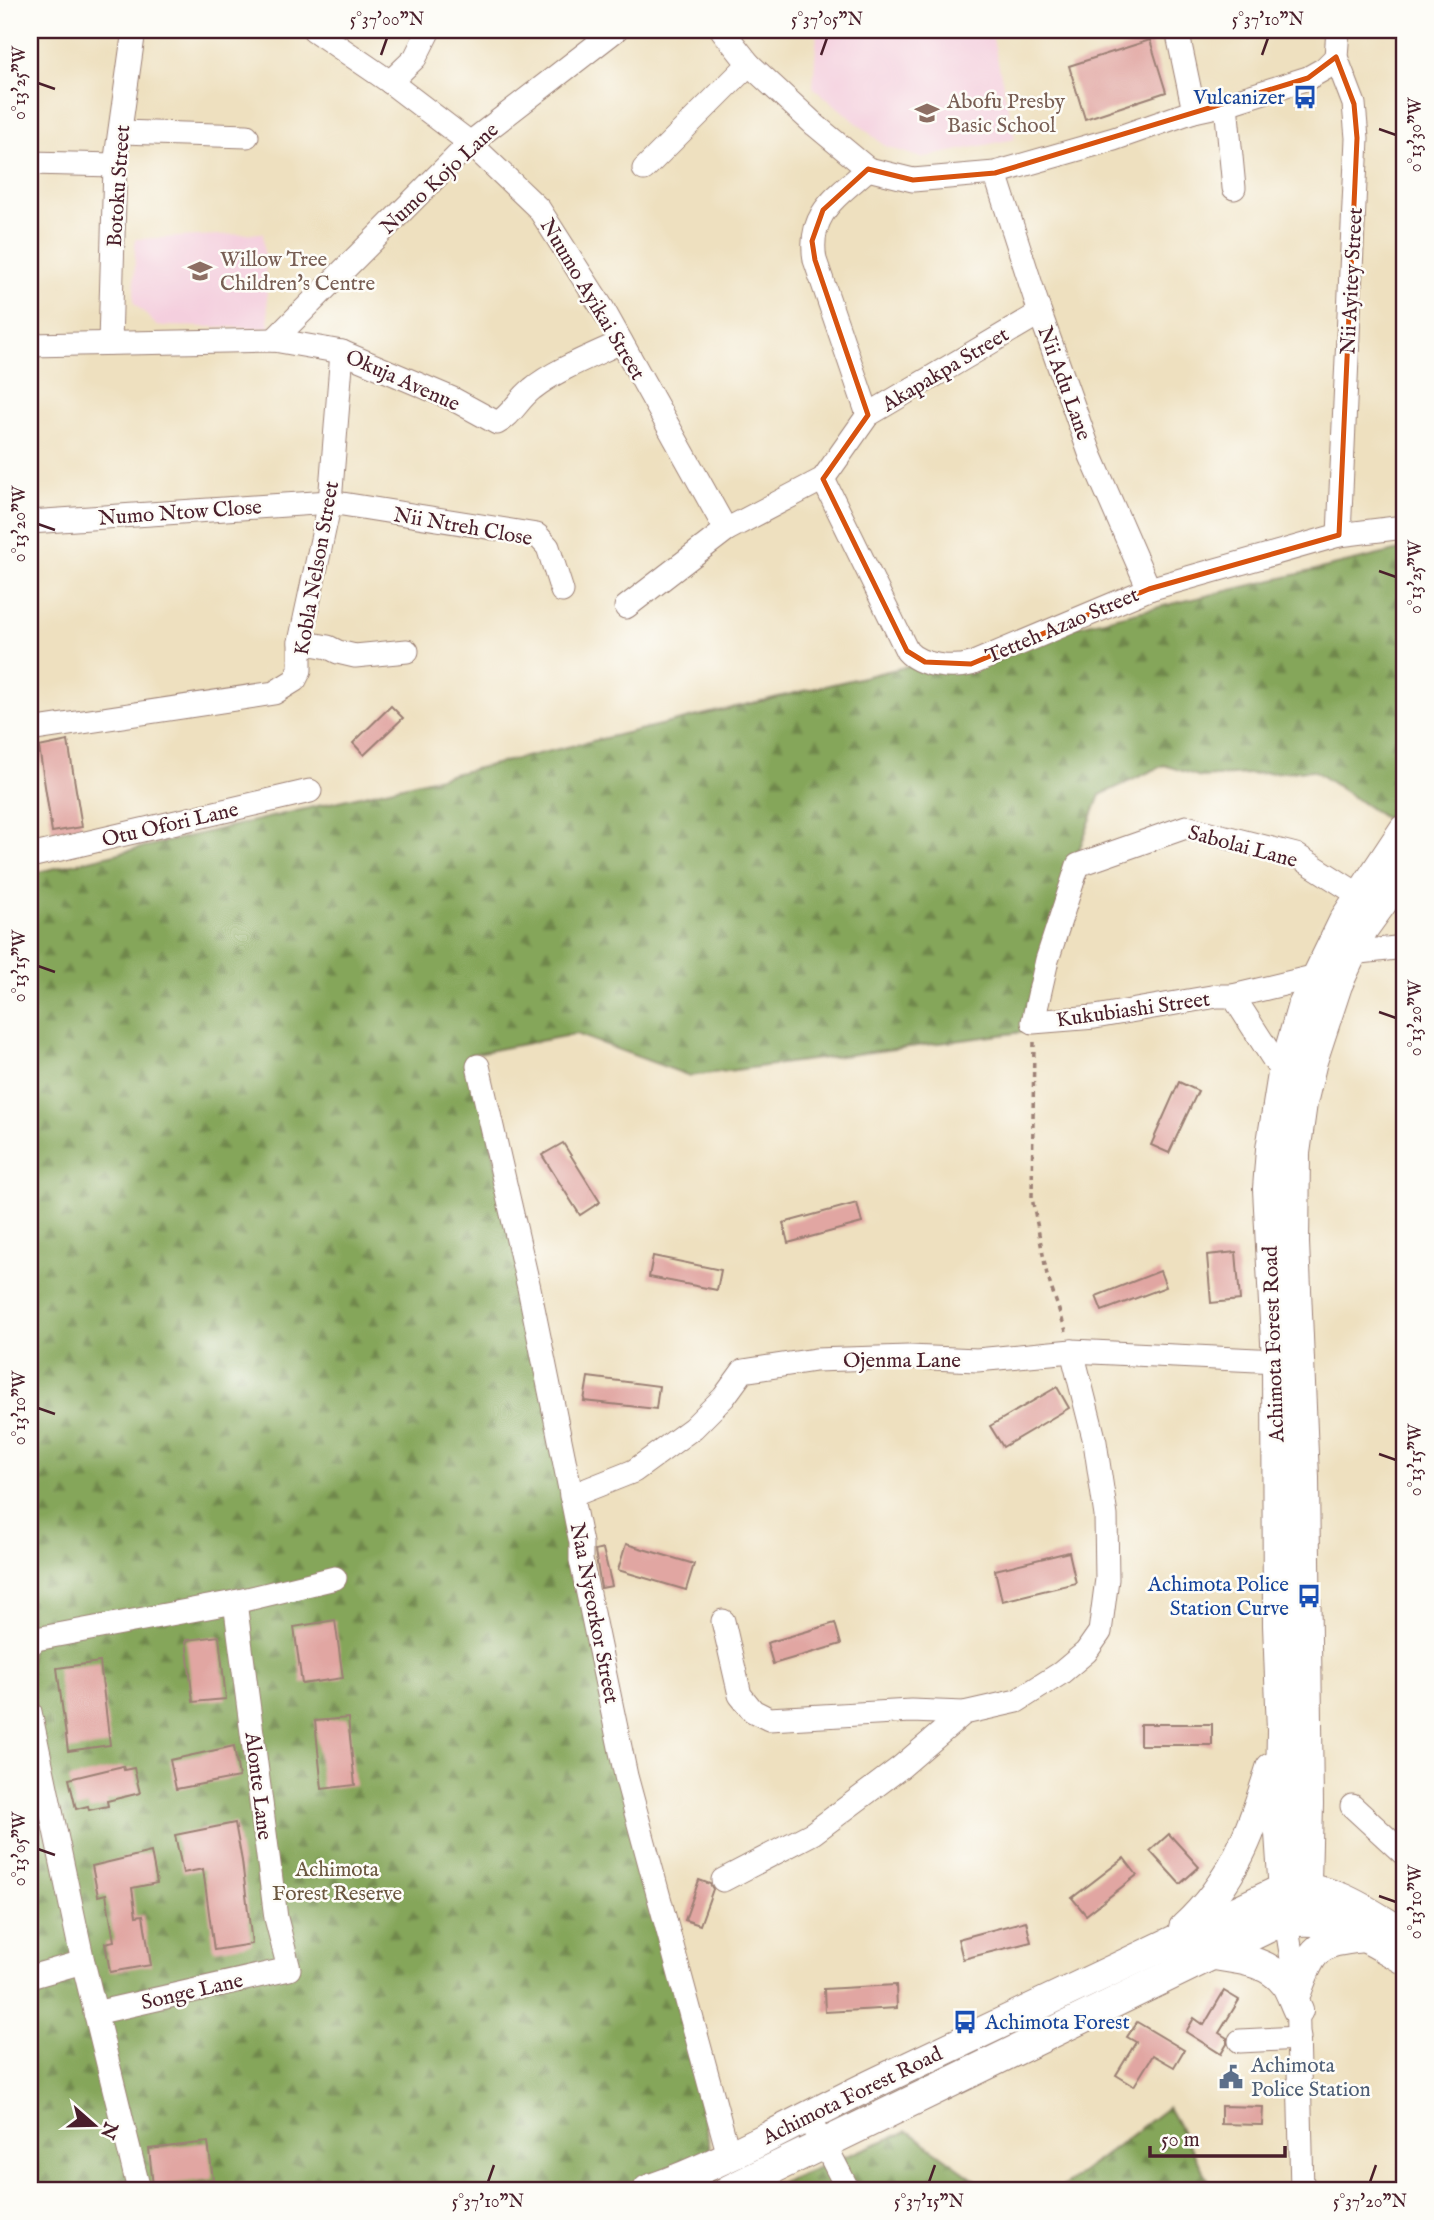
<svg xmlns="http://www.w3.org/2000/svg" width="1434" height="2220" viewBox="0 0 1434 2220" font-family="'IM FELL English',serif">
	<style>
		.built { fill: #f4cfde }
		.forest { fill: url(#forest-firs); stroke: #686242; stroke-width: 2 }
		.building { fill: #e1a6a2 }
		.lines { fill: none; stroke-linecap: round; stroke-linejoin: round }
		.minor-casing { stroke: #9c8075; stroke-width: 25 }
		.major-casing { stroke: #9c8075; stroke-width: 32 }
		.path { stroke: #9c8075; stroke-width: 3.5; stroke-dasharray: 5 5; stroke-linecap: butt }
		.minor { stroke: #fff; stroke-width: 23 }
		.major { stroke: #fff; stroke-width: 30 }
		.marked { fill: none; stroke: #d8530f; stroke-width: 5; stroke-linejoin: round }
		.ticks { fill: none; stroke: #4a1f2b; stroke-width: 2.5 }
		.labels { text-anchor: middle; stroke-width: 5; stroke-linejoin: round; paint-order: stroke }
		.transit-label { font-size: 21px; fill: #164399; stroke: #fdfcf7; text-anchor: end }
		.education-label { font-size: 21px; fill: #785e54; stroke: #fdfcf7; text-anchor: start }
		.street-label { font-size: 21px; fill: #4a1f2b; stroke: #fdfcf7 }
		.park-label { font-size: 21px; fill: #6b573f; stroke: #fdfcf7 }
		.service-label { font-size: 21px; fill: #4e5e75; stroke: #fdfcf7; text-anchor: start }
		.neatline { fill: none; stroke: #4a1f2b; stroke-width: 2.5 }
		.ticks-label { font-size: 18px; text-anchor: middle; fill: #4a1f2b }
	</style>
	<defs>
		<pattern id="forest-firs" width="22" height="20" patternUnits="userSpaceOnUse" patternTransform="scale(1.75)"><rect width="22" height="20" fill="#85a65a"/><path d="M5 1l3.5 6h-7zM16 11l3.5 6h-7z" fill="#6f874b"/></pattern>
	</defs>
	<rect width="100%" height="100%" fill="#fdfcf7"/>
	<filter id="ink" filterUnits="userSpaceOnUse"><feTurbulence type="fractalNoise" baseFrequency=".0143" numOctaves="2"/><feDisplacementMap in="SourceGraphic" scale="14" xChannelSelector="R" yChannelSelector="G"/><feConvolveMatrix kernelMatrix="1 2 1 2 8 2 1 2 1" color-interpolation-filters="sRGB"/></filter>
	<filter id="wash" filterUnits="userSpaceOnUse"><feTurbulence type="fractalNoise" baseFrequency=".00686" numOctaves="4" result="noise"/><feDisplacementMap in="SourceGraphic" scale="28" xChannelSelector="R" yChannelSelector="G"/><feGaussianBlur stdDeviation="1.57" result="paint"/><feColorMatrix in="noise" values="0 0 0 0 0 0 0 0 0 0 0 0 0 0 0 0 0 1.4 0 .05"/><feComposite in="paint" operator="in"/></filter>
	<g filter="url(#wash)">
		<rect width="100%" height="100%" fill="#eee0bf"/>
		<g class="built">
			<path d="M817 30H991L1015 139 921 158 885 146 813 87Z"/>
			<path d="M263 233 269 328 157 326 134 303 135 239Z"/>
		</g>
		<g class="forest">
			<path d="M1404 549V812L1395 825 1313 770 1201 777 1164 765 1100 795 1062 894 1022 1032 690 1076 576 1034 472 1054 719 2190H30V874Z"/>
			<path d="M1168 2107 1214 2190H1059Z"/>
			<path d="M908 2131 990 2190H763Z"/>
		</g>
		<g id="blocks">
			<g class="building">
				<path d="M1150 40 1166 92 1085 119 1069 66Z"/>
				<path d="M391 706 403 718 364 755 353 743Z"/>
				<path d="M68 741 82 827 52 832 39 747Z"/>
				<path d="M1179 1082 1198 1091 1169 1153 1151 1145Z"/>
				<path d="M563 1143 600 1202 580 1215 542 1155Z"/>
				<path d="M857 1203 862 1223 788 1243 783 1223Z"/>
				<path d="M1236 1252 1240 1300 1211 1303 1207 1255Z"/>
				<path d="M653 1256 721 1270 717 1290 649 1277Z"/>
				<path d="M1160 1271 1166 1287 1102 1311 1096 1296Z"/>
				<path d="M588 1377 659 1386 656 1409 584 1401Z"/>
				<path d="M1057 1387 1069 1408 1003 1447 990 1426Z"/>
				<path d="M626 1544 694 1564 686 1590 618 1570Z"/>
				<path d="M603 1549 612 1586 601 1588 595 1551Z"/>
				<path d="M1069 1552 1076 1583 1002 1601 995 1570Z"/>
				<path d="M335 1620 343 1678 302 1684 294 1627Z"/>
				<path d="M835 1623 841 1644 773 1664 767 1643Z"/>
				<path d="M219 1636 226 1699 193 1702 186 1640Z"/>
				<path d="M100 1662 110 1745 68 1751 57 1668Z"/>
				<path d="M348 1718 355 1785 322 1789 315 1721Z"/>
				<rect x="1140" y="1724" width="72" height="21"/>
				<path d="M234 1746 239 1777 176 1789 170 1760Z"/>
				<path d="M123 1766 124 1770 134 1768 140 1793 107 1801 108 1806 89 1810 88 1806 76 1809 69 1779Z"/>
				<path d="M235 1823 242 1861 252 1944 214 1950 203 1869 183 1873 175 1835Z"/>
				<path d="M1169 1834 1199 1867 1180 1884 1150 1851Z"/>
				<path d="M151 1852 157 1883 132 1888 136 1916 143 1915 151 1965 110 1972 105 1943 114 1941 106 1894 98 1896 92 1866Z"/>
				<path d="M1124 1858 1137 1875 1086 1915 1072 1898Z"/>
				<path d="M699 1880 710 1884 713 1889 700 1925 685 1920Z"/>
				<path d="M1026 1921 1031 1942 963 1959 958 1939Z"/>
				<path d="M896 1985 897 2008 825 2012 824 1989Z"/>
				<path d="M1224 1991 1239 2000 1219 2033 1227 2038V2044L1221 2054 1186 2032 1194 2018 1204 2025Z"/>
				<path d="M1137 2022 1184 2050 1174 2067 1153 2055 1134 2086 1116 2075 1136 2042 1127 2037Z"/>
				<path d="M1221 2106 1263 2107 1262 2125 1221 2124Z"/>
				<path d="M208 2142 213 2179 153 2186 149 2149Z"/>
			</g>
		</g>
	</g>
	<g filter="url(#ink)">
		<use href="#blocks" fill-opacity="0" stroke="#9c8075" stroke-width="2"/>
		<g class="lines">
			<g class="minor-casing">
				<g id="minor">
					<path d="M314 30 390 82 470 143 539 209 603 309 726 530"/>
					<path d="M722 30 749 64 815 125 868 169 913 180 995 173 1114 139 1194 111 1226 104 1308 78 1324 69 1336 57"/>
					<path d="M1177 30 1194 111"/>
					<path d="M1338 30 1336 57 1354 104 1357 138 1339 535"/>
					<path d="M390 82 415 58 429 30"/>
					<path d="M1226 104 1234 188"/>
					<path d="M121 132 247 136"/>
					<path d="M30 163 115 165"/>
					<path d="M644 169 749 64"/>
					<path d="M995 173 1040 313 1091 456 1149 589"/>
					<path d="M274 340 470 143 616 30"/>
					<path d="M110 343 115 165 134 30"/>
					<path d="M30 345 274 340 342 352 453 399 497 423C511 416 518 400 532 389 555 370 594 355 621 342"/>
					<path d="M868 415 815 260C807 213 837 197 868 169"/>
					<path d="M823 479 907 651C920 666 953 669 971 664L1149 589 1339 535 1404 527"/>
					<path d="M30 522 330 502 537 535 548 547 562 591"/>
					<path d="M626 607 726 530 823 479 868 415 1040 313"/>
					<path d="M300 642 328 647 338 652 355 656 407 651"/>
					<path d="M30 730 274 693 295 680 300 670V642L330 502 342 352"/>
					<path d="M30 856 310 791"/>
					<path d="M1352 953 1404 947"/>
					<path d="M1317 976 1233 996H1217L1095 1017 1033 1022 1047 960 1078 865 1186 827 1296 855 1359 895"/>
					<path d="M1233 996 1283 1074"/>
					<path d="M478 1066 529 1288 581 1543V1560L626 1776 729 2156"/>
					<path d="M571 1496 634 1471 693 1428 724 1397 743 1371 815 1360 909 1357 977 1360 1072 1351 1277 1361"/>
					<path d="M723 1621 740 1695 753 1711 769 1719 911 1711 964 1713 1017 1701 1061 1673 1086 1652 1100 1632 1107 1579 1106 1516 1095 1442 1072 1351"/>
					<path d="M30 1645 36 1639 235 1602 335 1578"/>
					<path d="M30 1712 83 1962 139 2190"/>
					<path d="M1352 1806 1404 1854"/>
					<path d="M723 1880 813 1833 901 1767 964 1713"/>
					<path d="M1286 1922 1297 1990 1302 2190"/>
					<path d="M30 1977 83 1962"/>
					<path d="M95 2013 289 1969 276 1918 235 1602"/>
					<path d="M1240 2041 1299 2038"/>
					<path d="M805 2116 825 2145 848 2190"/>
				</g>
			</g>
			<g class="major-casing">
				<g id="major">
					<path d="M1305 1920 1308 1804 1304 1478 1294 1243 1295 1153 1302 1103 1312 1061 1337 985 1363 929 1404 872"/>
					<path d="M1286 1922 1280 1833 1282 1731 1278 1625 1277 1361 1268 1189 1271 1149 1283 1074 1302 1008 1345 919 1404 830"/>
					<path d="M1184 1928C1234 1882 1252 1831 1271 1768"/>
					<path d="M1214 1955C1240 1959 1269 1961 1286 1984 1291 1992 1294 2002 1298 2010"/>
					<path d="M1297 1990C1313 1947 1317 1942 1363 1937"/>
					<path d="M648 2190C728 2162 803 2117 879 2081 1013 2016 1148 1953 1283 1889 1333 1885 1363 1909 1404 1934"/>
					<path d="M729 2190 1271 1926C1326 1910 1358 1933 1404 1959"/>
				</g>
			</g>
			<path class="path" d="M1034 1042 1032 1198 1047 1275 1066 1331"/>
			<use href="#minor" class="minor"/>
			<use href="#major" class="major"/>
		</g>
	</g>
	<path class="marked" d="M1336 57 1354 104 1357 138 1339 535 1149 589 971 664 925 662 907 651 823 479 868 415 815 260 812 241 823 210 868 169 913 180 995 173 1308 78Z"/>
	<path class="ticks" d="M381 55 387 38M821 55 827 38M1262 55 1268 38M38 83 55 89M1379 129 1396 135M38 524 55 530M1379 571 1396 577M38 966 55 972M1379 1012 1396 1018M38 1408 55 1414M1379 1454 1396 1460M38 1849 55 1855M1379 1896 1396 1902M488 2182 494 2165M929 2182 935 2165M1370 2182 1376 2165"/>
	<defs>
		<g id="bus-bare" transform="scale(1.89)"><path d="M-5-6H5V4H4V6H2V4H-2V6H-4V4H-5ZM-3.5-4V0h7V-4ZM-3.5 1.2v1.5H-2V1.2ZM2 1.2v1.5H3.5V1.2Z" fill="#1a4fb4" stroke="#fdfcf7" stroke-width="2.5" paint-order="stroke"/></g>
		<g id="school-bare" transform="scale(1.89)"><path d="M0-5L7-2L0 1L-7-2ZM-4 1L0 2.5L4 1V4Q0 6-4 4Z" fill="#8d6e63" stroke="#fdfcf7" stroke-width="2.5" paint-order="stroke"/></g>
		<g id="civic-bare" transform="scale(1.89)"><path d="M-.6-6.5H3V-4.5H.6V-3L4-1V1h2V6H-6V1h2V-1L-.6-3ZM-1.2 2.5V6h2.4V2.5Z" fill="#5c6f8a" stroke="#fdfcf7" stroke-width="2.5" paint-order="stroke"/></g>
	</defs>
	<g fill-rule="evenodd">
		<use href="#bus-bare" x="1305" y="97"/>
		<use href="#school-bare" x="927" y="113"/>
		<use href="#school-bare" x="200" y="271"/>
		<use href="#bus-bare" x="1309" y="1596"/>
		<use href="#bus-bare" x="965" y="2022"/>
		<use href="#civic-bare" x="1231" y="2077"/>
	</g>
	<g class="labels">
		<g class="transit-label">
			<text x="1285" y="104">Vulcanizer</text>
			<text x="1289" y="1591">Achimota Police<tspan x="1289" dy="24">Station Curve</tspan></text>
			<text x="985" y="2029" text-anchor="start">Achimota Forest</text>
		</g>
		<g class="education-label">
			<text x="947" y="108">Abofu Presby<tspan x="947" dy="24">Basic School</tspan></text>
			<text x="220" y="266">Willow Tree<tspan x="220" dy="24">Children's Centre</tspan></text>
		</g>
		<g class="street-label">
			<text transform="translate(439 178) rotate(-43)" y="7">Numo Kojo Lane</text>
			<text transform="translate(118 186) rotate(-86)" y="7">Botoku Street</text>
			<text transform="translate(1351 281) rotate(-87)" y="7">Nii Ayitey Street</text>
			<text transform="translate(593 299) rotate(59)" y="7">Nuumo Ayikai Street</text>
			<text transform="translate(945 369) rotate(-31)" y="7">Akapakpa Street</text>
			<text transform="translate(403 380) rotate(24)" y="7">Okuja Avenue</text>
			<text transform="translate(1065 383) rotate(70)" y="7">Nii Adu Lane</text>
			<text transform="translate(180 512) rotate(-4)" y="7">Numo Ntow Close</text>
			<text transform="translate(463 526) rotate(10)" y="7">Nii Ntreh Close</text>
			<text transform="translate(316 568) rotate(-80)" y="7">Kobla Nelson Street</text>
			<text transform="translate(1062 625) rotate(-23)" y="7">Tetteh Azao Street</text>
			<text transform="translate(170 824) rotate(-13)" y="7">Otu Ofori Lane</text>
			<text transform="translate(1243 846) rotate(15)" y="7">Sabolai Lane</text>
			<text transform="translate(1133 1009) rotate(-8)" y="7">Kukubiashi Street</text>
			<text transform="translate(1273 1344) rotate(-92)" y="7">Achimota Forest Road</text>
			<text x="902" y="1367">Ojenma Lane</text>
			<text transform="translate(595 1613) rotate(79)" y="7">Naa Nyeorkor Street</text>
			<text transform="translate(259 1786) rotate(83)" y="7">Alonte Lane</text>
			<text transform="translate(192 1991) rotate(-13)" y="7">Songe Lane</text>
			<text transform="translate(852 2095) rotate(-26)" y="7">Achimota Forest Road</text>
		</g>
		<g class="park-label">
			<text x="337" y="1876">Achimota<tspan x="337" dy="24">Forest Reserve</tspan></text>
		</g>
		<g class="service-label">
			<text x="1251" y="2072">Achimota<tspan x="1251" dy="24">Police Station</tspan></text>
		</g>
	</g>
	<rect width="1434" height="2220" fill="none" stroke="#fdfcf7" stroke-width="77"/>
	<g transform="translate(94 2125) rotate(110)" stroke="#fdfcf7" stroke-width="5" paint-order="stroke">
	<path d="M0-5L12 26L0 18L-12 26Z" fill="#4a1f2b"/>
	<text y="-10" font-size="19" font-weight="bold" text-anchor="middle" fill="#4a1f2b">N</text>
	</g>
	<path d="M1150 2146v10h135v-10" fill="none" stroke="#4a1f2b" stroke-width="3.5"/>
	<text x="1161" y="2146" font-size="21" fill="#4a1f2b" stroke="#fdfcf7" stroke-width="5" paint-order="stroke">50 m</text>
	<rect x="38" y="38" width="1358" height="2144" class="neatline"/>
	<g class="ticks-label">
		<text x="387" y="25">5°37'00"N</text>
		<text x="827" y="25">5°37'05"N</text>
		<text x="1268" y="25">5°37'10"N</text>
		<text transform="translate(19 83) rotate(-90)" y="6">0°13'25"W</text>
		<text transform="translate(1415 135) rotate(-90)" y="6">0°13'30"W</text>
		<text transform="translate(19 524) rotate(-90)" y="6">0°13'20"W</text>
		<text transform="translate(1415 577) rotate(-90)" y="6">0°13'25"W</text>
		<text transform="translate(19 966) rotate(-90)" y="6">0°13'15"W</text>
		<text transform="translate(1415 1018) rotate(-90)" y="6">0°13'20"W</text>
		<text transform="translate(19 1408) rotate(-90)" y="6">0°13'10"W</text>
		<text transform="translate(1415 1460) rotate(-90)" y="6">0°13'15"W</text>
		<text transform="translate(19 1849) rotate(-90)" y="6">0°13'05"W</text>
		<text transform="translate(1415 1902) rotate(-90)" y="6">0°13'10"W</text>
		<text x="488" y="2207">5°37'10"N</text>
		<text x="929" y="2207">5°37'15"N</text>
		<text x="1370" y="2207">5°37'20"N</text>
	</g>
</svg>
